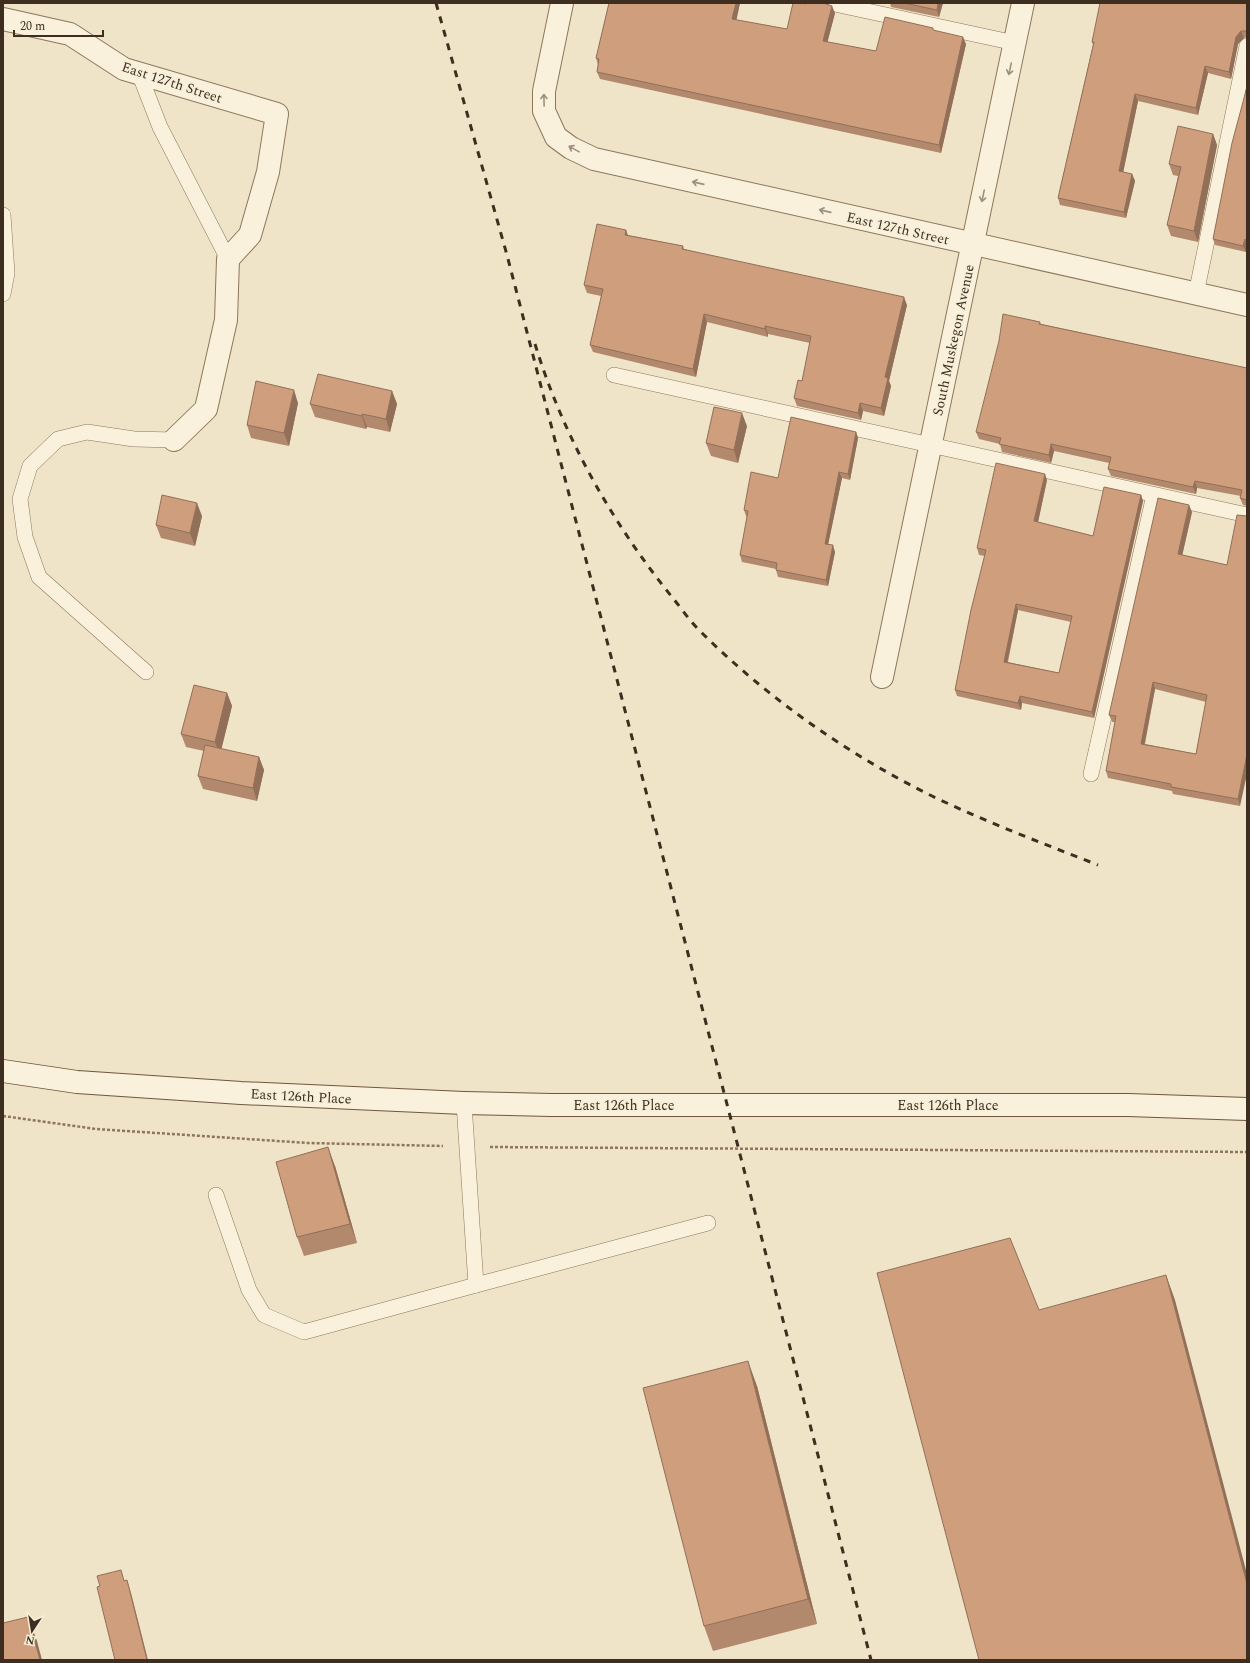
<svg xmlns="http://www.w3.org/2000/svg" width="1250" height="1663" viewBox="0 0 1250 1663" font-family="Spectral,serif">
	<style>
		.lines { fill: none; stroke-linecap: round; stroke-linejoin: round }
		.lane-casing { stroke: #8d765c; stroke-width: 16 }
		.street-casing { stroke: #8d765c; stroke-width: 24 }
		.secondary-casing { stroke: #6f573f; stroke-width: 24 }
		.path { stroke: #8d765c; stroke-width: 2.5; stroke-dasharray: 3 2; stroke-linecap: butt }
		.lane { stroke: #faf1dc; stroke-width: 15 }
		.street { stroke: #faf1dc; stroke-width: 22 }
		.secondary { stroke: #faf1dc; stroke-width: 22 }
		.rail { stroke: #3d2e20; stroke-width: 3; stroke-dasharray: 7 7; stroke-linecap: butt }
		.wall { fill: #b2896c; fill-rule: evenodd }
		.shaded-wall { fill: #916f58 }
		.building { fill: #cf9f7d; stroke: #916f58; fill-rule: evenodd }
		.oneway { stroke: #9c907e }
		.labels { text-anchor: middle; stroke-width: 3; stroke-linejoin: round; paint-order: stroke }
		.street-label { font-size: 14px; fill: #3d2e20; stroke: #f7eed8 }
	</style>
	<rect width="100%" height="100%" fill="#f0e4c8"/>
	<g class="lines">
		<g class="lane-casing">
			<g id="lane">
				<path d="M830 3 1015 43"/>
				<path d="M139 73 160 127 228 259"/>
				<path d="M3 215 7 273 3 294"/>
				<path d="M1196 294 1247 46"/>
				<path d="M614 375 1247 515"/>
				<path d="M146 672 39 577 25 537 20 499 30 466 58 439 87 432 134 439 174 440"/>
				<path d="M1091 774 1154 495"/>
				<path d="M216 1195 249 1290 264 1315 304 1332 476 1285 464 1103"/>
				<path d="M476 1285 708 1223"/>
			</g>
		</g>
		<g class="street-casing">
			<g id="street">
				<path d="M562 3 544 91V111L556 137 571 148 594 159 1247 305"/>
				<path d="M3 19 70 34 124 69 277 114 268 172 250 235 228 259 226 320 206 409 174 440"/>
				<path d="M882 677 1023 3"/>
			</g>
		</g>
		<g class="secondary-casing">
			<path id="secondary" d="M3 1071 77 1082 241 1093 464 1103 551 1105H1128L1247 1109"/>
		</g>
		<g class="path">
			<path d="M3 1116 96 1129 308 1143 443 1146"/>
			<path d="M490 1147 1247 1152"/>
		</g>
		<use href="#lane" class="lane"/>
		<use href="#street" class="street"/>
		<use href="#secondary" class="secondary"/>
		<g class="rail">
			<path d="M436 3 507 255 871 1660"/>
			<path d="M535 344C563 436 612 523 672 597 682 609 691 623 703 634 769 699 849 755 932 796 986 822 1042 843 1098 865"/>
		</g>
	</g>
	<g class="wall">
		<path d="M609 3H740L736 20 787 29 835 13 827 42 876 51 934 31 966 44 941 153 600 79 597 72 598 65 596 58Z"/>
		<path d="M890 3H943L939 17 891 7Z"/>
		<path d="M1247 3V37L1244 38 1238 44 1231 79 1208 73 1198 115 1138 101 1123 172 1132 174 1135 181 1126 218 1060 205 1058 198 1093 45 1092 42Z"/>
		<path d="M1247 87V248L1246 252 1215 245 1213 239Z"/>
		<path d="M1213 134 1217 145 1198 242 1171 236 1167 225 1178 176 1173 175 1169 164Z"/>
		<path d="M626 230 628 235 683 246 684 249 907 305 889 381 891 386 884 416 863 411 861 420 797 406 794 398 802 381 810 343 768 334V337L707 322 696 377 593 352 590 345 601 296 587 293 584 285Z"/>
		<path d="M1040 322 1041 324 1247 368V506L1243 505 1240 498 1241 496 1197 488 1196 494 1111 476 1108 469 1109 463 1054 451 1051 463 1002 452 1000 444 979 439 976 432Z"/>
		<path d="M392 391 397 404 390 432 367 427 366 429 315 417 310 404Z"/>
		<path d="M298 403 289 446 251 438 247 425Z"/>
		<path d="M747 426 738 463 711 456 706 443Z"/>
		<path d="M856 432 858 438 850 480 842 478 828 544 835 552 828 586 778 577 776 570V569L742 562 740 555 747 517 746 516 744 510 778 478Z"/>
		<path d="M1047 480 1038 522 1093 536 1141 495 1143 501 1094 718 1022 703 1021 710 957 696 955 690 985 556 979 555 977 548ZM1018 610 1071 622 1059 673 1008 662Z"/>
		<path d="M1192 512 1182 555 1227 565 1240 806 1173 794 1172 791 1108 778 1106 771 1115 722H1112L1109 715ZM1155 689 1206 702 1196 754 1145 744Z"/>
		<path d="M202 516 195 546 161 538 156 525Z"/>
		<path d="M227 693 232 706 221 749 259 757 264 770 257 801 203 789 198 776 204 751 186 747 181 734Z"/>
		<path d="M335 1166 357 1243 304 1256 297 1237Z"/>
		<path d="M757 1386 817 1624 713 1651 704 1626Z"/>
	</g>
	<g class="shaded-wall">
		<path d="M736 3H740L735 27 732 19Z"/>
		<path d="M938 3H943L939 17 937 10Z"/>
		<path d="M832 6 835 13 826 48 823 41Z"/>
		<path d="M1241 31 1244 38 1238 44 1231 79 1229 72 1236 37Z"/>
		<path d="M963 37 966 44 941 153 939 145Z"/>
		<path d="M1205 66 1208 73 1198 115 1196 108Z"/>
		<path d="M1135 94 1138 101 1122 178 1119 171Z"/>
		<path d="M1213 134 1217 145 1198 242 1194 231Z"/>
		<path d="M1132 174 1135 181 1126 218 1124 212Z"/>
		<path d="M626 230 628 237 625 235Z"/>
		<path d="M1245 239 1247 245 1246 252 1243 246Z"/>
		<path d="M904 297 907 305 889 381 891 386 884 416 881 408 885 377Z"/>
		<path d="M704 314 707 322 696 377 693 369Z"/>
		<path d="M765 326 768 334V337L765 329Z"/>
		<path d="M294 390 298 403 289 446 284 433Z"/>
		<path d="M392 391 397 404 390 432 386 419Z"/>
		<path d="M860 403 863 411 861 420 858 413Z"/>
		<path d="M742 413 747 426 738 463 734 450Z"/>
		<path d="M362 414 367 427 366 429 362 416Z"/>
		<path d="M856 432 858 438 850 480 848 474Z"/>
		<path d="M1051 444 1054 451 1051 463 1049 455Z"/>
		<path d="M839 472 842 478 827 550 825 544Z"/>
		<path d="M1045 474 1047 480 1037 527 1034 521Z"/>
		<path d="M1195 481 1197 488 1196 494 1193 487Z"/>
		<path d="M1141 495 1143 501 1094 718 1092 712Z"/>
		<path d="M197 503 202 516 195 546 190 533Z"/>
		<path d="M1189 505 1192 512 1181 561 1178 554Z"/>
		<path d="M833 545 835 552 828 586 826 580Z"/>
		<path d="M1016 604 1018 610 1006 668 1004 662Z"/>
		<path d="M1153 682 1155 689 1143 751 1141 744Z"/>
		<path d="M227 693 232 706 220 755 215 742Z"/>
		<path d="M1020 696 1022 703 1021 710 1018 703Z"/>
		<path d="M1247 754V774L1240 806 1238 799Z"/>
		<path d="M259 757 264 770 257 801 253 788Z"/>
		<path d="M328 1147 335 1166 357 1243 350 1224Z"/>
		<path d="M1166 1275 1175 1300 1247 1574V1584Z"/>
		<path d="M748 1361 757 1386 817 1624 808 1599Z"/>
		<path d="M127 1580 131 1593 148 1660H147Z"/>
		<path d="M28 1617 37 1641 42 1660H40Z"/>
	</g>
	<g class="building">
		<path d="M609 3H736L732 19 787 29 793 3H802L806 4 807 3H823L832 6 823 41 876 51 885 17 933 28V30L963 37 939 145 597 72 599 59 596 58Z"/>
		<path d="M904 3H938L937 10Z"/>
		<path d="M1100 3H1247V31H1241L1236 37 1229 72 1205 66 1196 108 1135 94 1119 171 1132 174 1124 212 1058 198 1094 42H1092Z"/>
		<path d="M1247 87V240L1245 239 1243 246 1213 239 1232 143Z"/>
		<path d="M1178 126 1213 134 1194 231 1167 225 1181 167 1169 164Z"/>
		<path d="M597 224 626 230 625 235 683 246 682 249 904 297 885 377 888 378 881 408 860 403 858 413 794 398 798 380 802 381 811 336 765 326V329L704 314 693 369 590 345 603 289 584 285Z"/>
		<path d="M1003 314 1040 322 1039 324 1247 368V500L1240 498 1242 490 1195 481 1193 487 1108 469 1111 457 1051 444 1049 455 999 444 1001 438 976 432 999 341Z"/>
		<path d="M318 374 392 391 386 419 362 414V416L310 404Z"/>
		<path d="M256 381 294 390 284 433 247 425Z"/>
		<path d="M714 407 742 413 734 450 706 443Z"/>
		<path d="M791 417 856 432 848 474 839 472 825 544 833 545 826 580 776 570 777 563 740 555 748 511 744 510 751 472 778 478Z"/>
		<path d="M996 463 1045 474 1034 521 1093 536 1104 487 1141 495 1092 712 1020 696 1018 703 955 690 971 610 986 550 977 548ZM1016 604 1072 616 1059 673 1004 662Z"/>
		<path d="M162 495 197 503 190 533 156 525Z"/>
		<path d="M1158 498 1189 505 1178 554 1227 565 1237 515 1247 516V754L1238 799 1171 787V784L1106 771 1116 716 1109 715ZM1153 682 1207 695 1196 754 1141 744Z"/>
		<path d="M194 685 227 693 215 742 181 734Z"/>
		<path d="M205 745 259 757 253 788 198 776Z"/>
		<path d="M328 1147 350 1224 297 1237 276 1162Z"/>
		<path d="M1010 1238 1039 1310 1166 1275 1247 1584V1660H979L877 1273Z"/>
		<path d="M748 1361 808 1599 704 1626 643 1388Z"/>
		<path d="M121 1570 124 1581 127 1580 147 1660H115L97 1587 100 1586 97 1576Z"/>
		<path d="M28 1617 40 1660H3V1623Z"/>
	</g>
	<defs><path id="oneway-shaft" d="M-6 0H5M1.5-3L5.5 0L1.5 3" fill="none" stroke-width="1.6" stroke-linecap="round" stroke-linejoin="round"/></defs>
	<g class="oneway">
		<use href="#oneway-shaft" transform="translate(1010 69) rotate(102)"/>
		<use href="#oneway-shaft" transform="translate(544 100) rotate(-91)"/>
		<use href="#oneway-shaft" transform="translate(574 149) rotate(-151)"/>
		<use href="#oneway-shaft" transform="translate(698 183) rotate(-167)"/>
		<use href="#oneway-shaft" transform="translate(983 196) rotate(102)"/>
		<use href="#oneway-shaft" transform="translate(825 211) rotate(-167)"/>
	</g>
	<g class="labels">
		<g class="street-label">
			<text transform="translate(172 82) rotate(18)" y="5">East 127th Street</text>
			<text transform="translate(898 228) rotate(13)" y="5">East 127th Street</text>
			<text transform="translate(953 340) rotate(-78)" y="5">South Muskegon Avenue</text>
			<text transform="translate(301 1096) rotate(3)" y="5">East 126th Place</text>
			<text x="624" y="1110">East 126th Place</text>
			<text x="948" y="1110">East 126th Place</text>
		</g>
	</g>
	<rect width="1250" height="1663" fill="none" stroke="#3d2e20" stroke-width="8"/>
	<g transform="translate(32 1631) rotate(192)" stroke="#f7eed8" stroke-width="3" paint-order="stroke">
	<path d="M0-3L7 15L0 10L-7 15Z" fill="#3d2e20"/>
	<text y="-6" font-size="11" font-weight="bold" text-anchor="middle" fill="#3d2e20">N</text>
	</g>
	<path d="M14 30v6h89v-6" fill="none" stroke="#3d2e20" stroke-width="2"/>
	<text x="20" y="30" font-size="12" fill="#3d2e20" stroke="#f7eed8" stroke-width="3" paint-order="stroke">20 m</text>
</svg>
